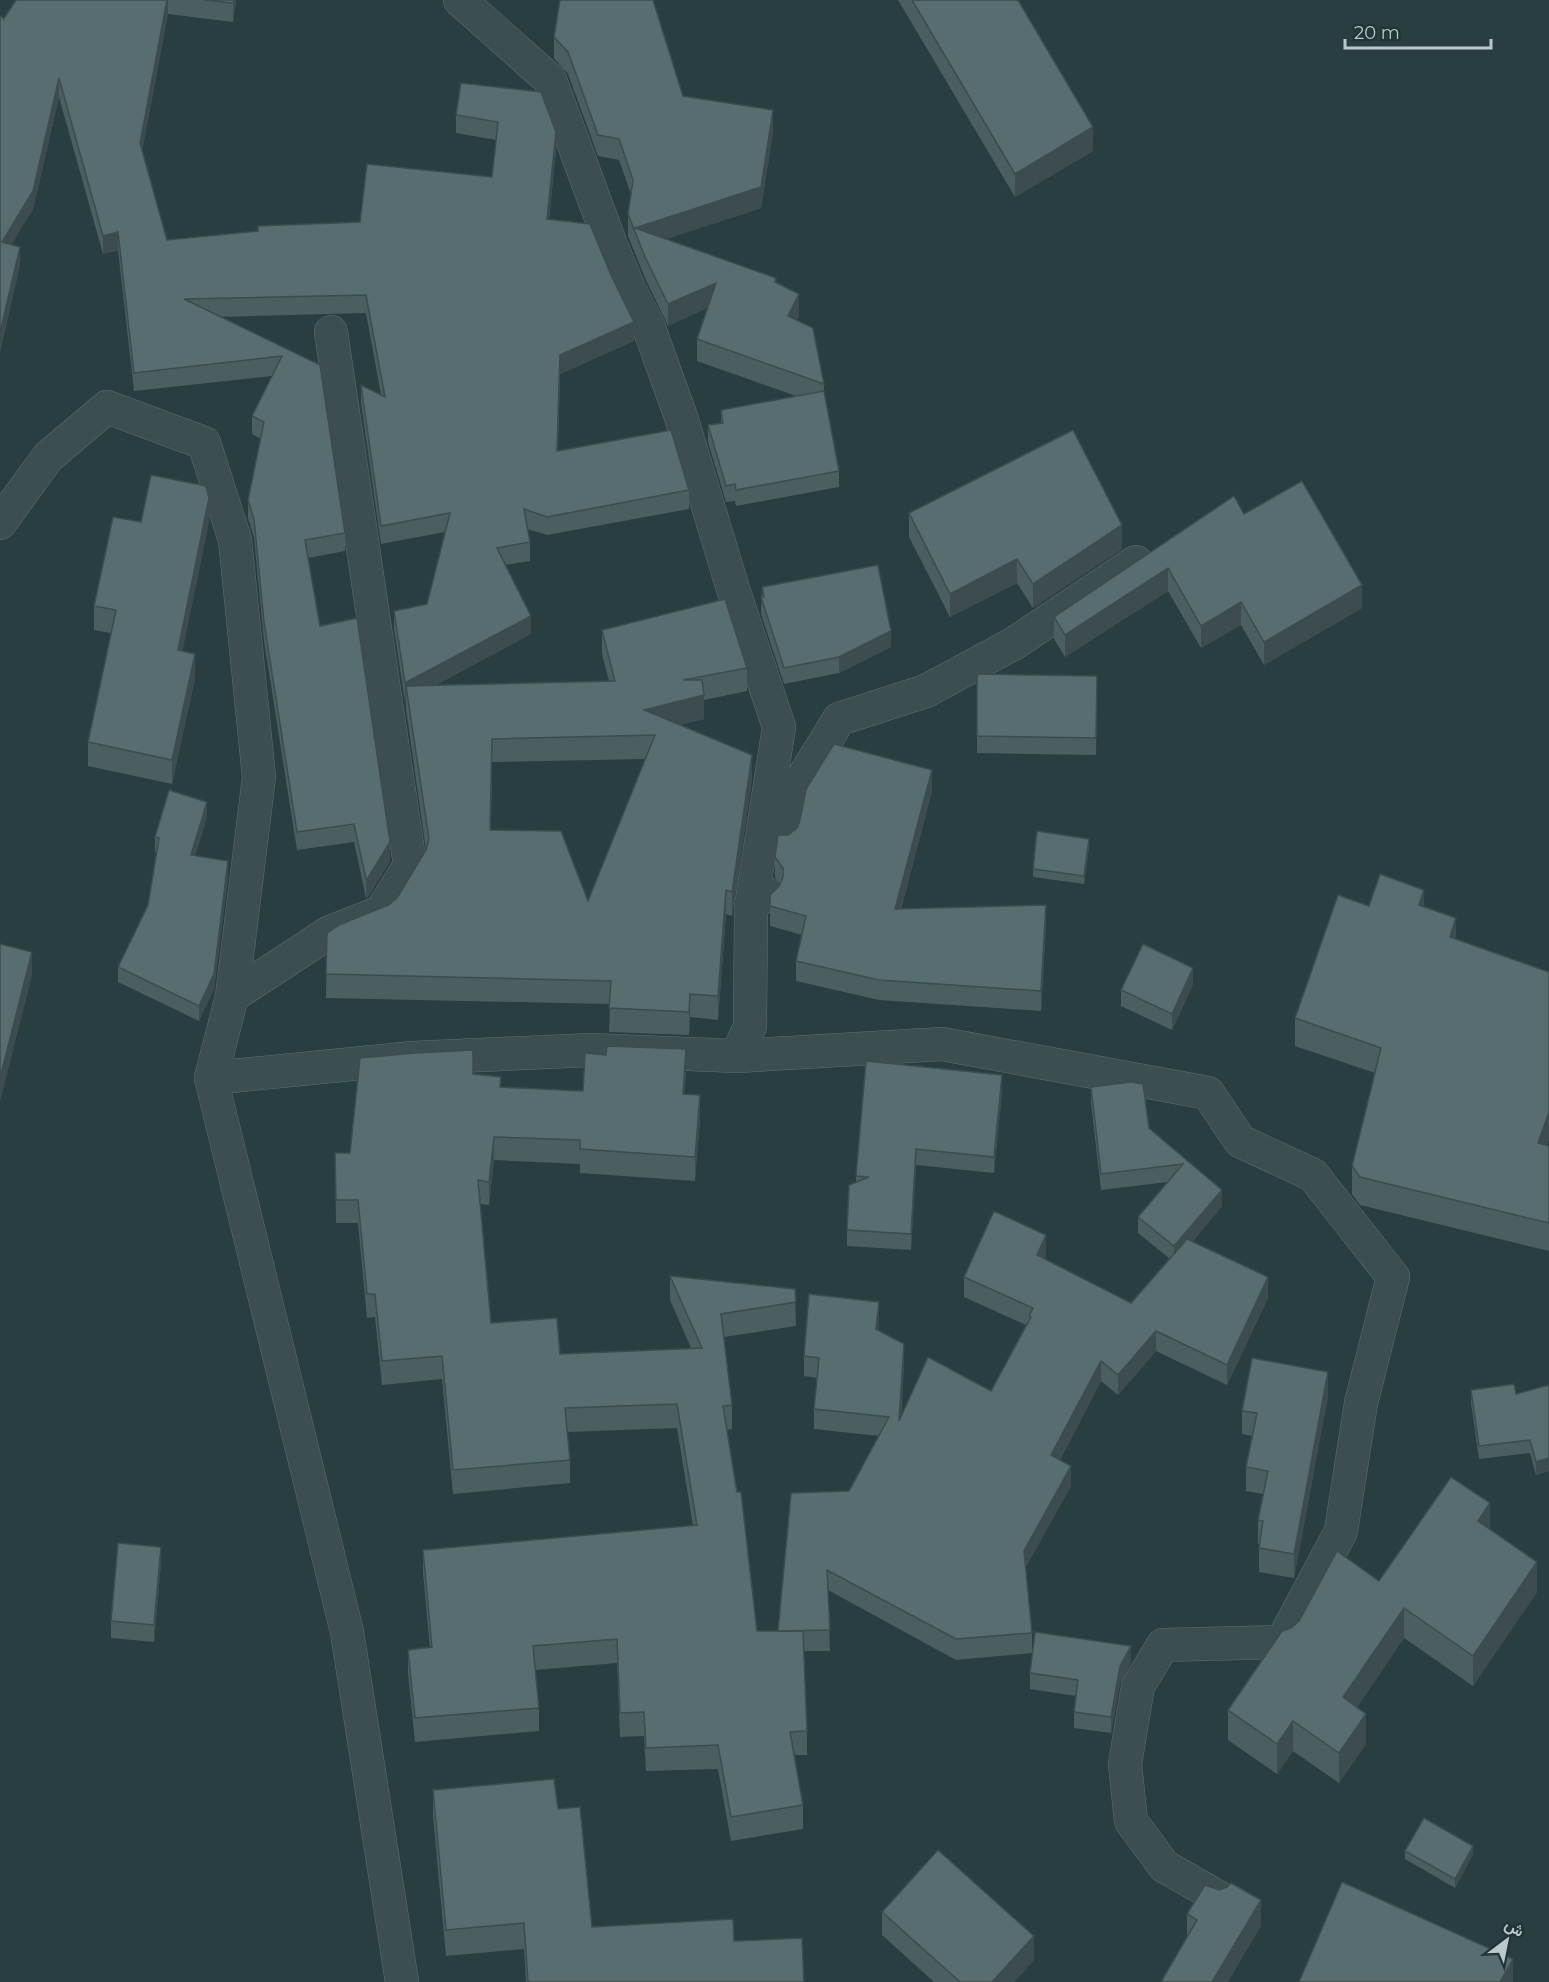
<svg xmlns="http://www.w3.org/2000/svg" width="1549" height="1982" viewBox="0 0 1549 1982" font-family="Montserrat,Vazirmatn,sans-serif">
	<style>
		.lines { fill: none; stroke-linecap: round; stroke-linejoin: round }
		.minor-casing { stroke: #5e6e71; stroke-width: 34 }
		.minor { stroke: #3d4e51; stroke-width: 33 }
		.wall { fill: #4b5e60; fill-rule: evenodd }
		.shaded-wall { fill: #3d4c4e }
		.building { fill: #576d70; stroke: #3d4c4e; stroke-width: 1.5; fill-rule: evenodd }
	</style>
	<rect width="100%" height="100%" fill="#293e41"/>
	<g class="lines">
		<g class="minor-casing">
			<g id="minor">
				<path d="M460 0 550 80 611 245 628 286 649 328 681 417 734 592 779 727 751 907"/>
				<path d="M0 523 48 457 107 407 204 443 235 540 259 777 232 996 211 1078 347 1632 402 1982"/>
				<path d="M782 837 788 802 839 719 926 691 1013 644 1136 562"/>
				<path d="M232 996 330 932 381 912 410 865 331 332"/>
				<path d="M737 1056 750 1026 751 907 765 893"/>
				<path d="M211 1078 413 1058 591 1050 737 1056 942 1044 1208 1093 1240 1141 1313 1175 1393 1277 1361 1403 1341 1531 1282 1642 1163 1645 1138 1686 1125 1764 1131 1821 1164 1866 1218 1897"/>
			</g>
		</g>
		<use href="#minor" class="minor"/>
	</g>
	<g class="wall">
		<path d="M16 0H236L233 22 168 14 142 151 167 240 360 222 492 177 496 140 456 133V115L461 83 556 150 549 219 634 341 560 374 558 451 689 490V509L547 535 527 529 530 542V561L505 565 531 634 436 685 609 681 602 654V630L747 668V691L704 700V719L680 725 752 779 732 916 726 914 718 1020 690 1017 689 1035 609 1032 610 1004 326 998 327 933 388 905 397 898 426 850 406 709V701L405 702 394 629V611L427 604 445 532 381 544 361 403V385L381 395 366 313 220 317 320 365 345 533V551L308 558 320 626 390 861 368 897 366 898 354 842 297 850 264 641 254 538 248 518V500L261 439 252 434V416L272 376 134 391 118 250 103 254 59 97 33 209 11 244 20 265 0 352 4 20ZM645 759 588 901 491 830 492 762Z"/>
		<path d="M898 0H1018L1093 151 1015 197Z"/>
		<path d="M554 37 683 96 773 132 761 208 666 239 776 283 799 315 797 320 824 384V391L839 471V487L736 506 735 501 726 502 708 442V425L721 423V410L796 396 697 361V339L707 308 668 326 645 278 628 236V214L631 194 619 160 598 156 568 74 554 58Z"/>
		<path d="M909 513 1122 549 1033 608 1017 583 950 617 909 537Z"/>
		<path d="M1244 514 1362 608 1264 665 1241 625 1201 648 1168 591 1065 657 1054 639V617Z"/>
		<path d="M209 522 182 651 195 678 172 784 88 766V742L111 633 94 630V606Z"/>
		<path d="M762 587 891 647 839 673 784 684 761 614Z"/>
		<path d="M977 674 1097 676 1096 755 977 753Z"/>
		<path d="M932 791 901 909 1046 925 1041 1011 879 1000 796 981V961L802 935 770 926V895L780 884 775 878V857L788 835Z"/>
		<path d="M207 817 195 856 228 876 214 989 199 1021 118 982V967L148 905 157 852H155V837Z"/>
		<path d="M1089 847 1084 884 1033 877V869Z"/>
		<path d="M1369 906 1424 907 1456 939 1549 972V1139L1547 1145 1549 1146V1251L1360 1205 1352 1194V1166L1375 1073 1295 1046V1018Z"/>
		<path d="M1193 984 1172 1030 1121 1006V990Z"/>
		<path d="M686 1073 684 1094 700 1119 695 1181 580 1173V1164L494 1160 489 1205 480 1204 491 1323 560 1354 691 1348 670 1300V1276L795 1289 796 1326 724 1337 732 1405V1429L727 1430 757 1631H778L849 1491 879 1436 814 1429V1409L817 1378 804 1376V1356L879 1322 878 1330 904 1365 901 1418 991 1391 1026 1325 964 1297V1277L1046 1255 1044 1259 1131 1303 1170 1259 1138 1233V1217L1168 1182 1101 1190 1091 1103V1087L1149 1128 1222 1206 1192 1242 1268 1298 1227 1385 1156 1351 1118 1395 1101 1381 1060 1460 1071 1486 1025 1568 1032 1633V1653L956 1660 828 1590 830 1651H803L807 1731V1755H794L803 1805V1829L731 1841 718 1769 646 1771 644 1736 620 1737 617 1663 535 1670 539 1708V1731L415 1742 408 1673V1650L430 1648 423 1573V1550L693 1526 677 1428 567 1432 570 1460V1483L453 1494 442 1379 382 1385 375 1317 367 1318 358 1223H336L335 1153H350L473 1074 501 1087 583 1091Z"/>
		<path d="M1002 1092 994 1173 916 1165 911 1250 847 1246V1230L856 1182V1176Z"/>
		<path d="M1549 1385V1471L1536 1475 1530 1453 1479 1459 1471 1403V1390L1516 1394Z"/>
		<path d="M1328 1396 1294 1578 1259 1572V1544H1258V1520L1263 1494 1246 1491V1467L1252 1436 1242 1434V1411Z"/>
		<path d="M1490 1530 1537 1592 1473 1686 1404 1638 1357 1707 1366 1744 1339 1783 1293 1751 1277 1774 1228 1740V1710L1291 1628 1379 1581Z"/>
		<path d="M161 1563 154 1642 111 1638V1621Z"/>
		<path d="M1131 1662 1120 1683 1111 1733 1074 1728V1712L1076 1696 1030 1689V1673Z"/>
		<path d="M433 1790 558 1809 592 1927 734 1941 804 1982H526L524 1949 446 1956 433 1816Z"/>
		<path d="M1405 1851 1473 1854 1455 1888 1405 1859Z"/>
		<path d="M882 1912 1034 1960 1014 1982H934L882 1935Z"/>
		<path d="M1187 1914 1261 1926 1187 1937Z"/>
	</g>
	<g class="shaded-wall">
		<path d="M167 0H168V14L140 162V143Z"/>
		<path d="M234 0H236L233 22V3Z"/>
		<path d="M59 78V97L33 209 2 261V242Z"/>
		<path d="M773 110V132L761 208 641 247 635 228Z"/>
		<path d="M1093 127V151L1015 197V174Z"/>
		<path d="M556 132V150L547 238V219Z"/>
		<path d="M118 232V250L103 254V236Z"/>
		<path d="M20 247V265L0 352V333Z"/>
		<path d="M716 283V304L668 326V304Z"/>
		<path d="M799 294V315L788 338V316Z"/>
		<path d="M634 322V341L560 374 557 469 560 355Z"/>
		<path d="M209 498V522L178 673V650Z"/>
		<path d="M1122 525V549L1033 608V584Z"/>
		<path d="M1017 559V583L950 617V594Z"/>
		<path d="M1168 568V591L1065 657V635Z"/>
		<path d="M1362 585V608L1264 665V642Z"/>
		<path d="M1241 602V625L1201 648V626Z"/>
		<path d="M531 616V634L408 700 406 686V701L405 702V683Z"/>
		<path d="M891 631V647L839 673V657Z"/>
		<path d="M195 654V678L172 784V760Z"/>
		<path d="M704 695V719L644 734V710Z"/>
		<path d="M752 755V779L732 916V892Z"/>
		<path d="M932 770V791L895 930V909Z"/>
		<path d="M207 802V817L191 870V855Z"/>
		<path d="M1089 839V847L1084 884V876Z"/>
		<path d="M390 842V861L368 897 366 898V879Z"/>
		<path d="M228 861V876L214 989 199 1021V1006Z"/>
		<path d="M726 890V914L718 1020V996Z"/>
		<path d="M1424 890V918L1419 905Z"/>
		<path d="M1046 905V925L1041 1011V991Z"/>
		<path d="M1456 918V946L1450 937Z"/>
		<path d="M32 952V976L0 1102V1078Z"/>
		<path d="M1193 968V984L1172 1030V1014Z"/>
		<path d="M690 994V1017L689 1035V1012Z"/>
		<path d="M686 1049V1073L683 1118V1094Z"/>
		<path d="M1002 1075V1092L994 1173V1157Z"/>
		<path d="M700 1095V1119L695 1181V1157Z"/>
		<path d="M1549 1112V1139L1538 1171V1143Z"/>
		<path d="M494 1137V1160L489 1205V1182Z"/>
		<path d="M916 1149V1165L911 1250V1234Z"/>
		<path d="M1222 1190V1206L1174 1263V1246Z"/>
		<path d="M1046 1235V1255L1037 1276V1255Z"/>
		<path d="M1268 1277V1298L1227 1385V1365Z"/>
		<path d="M879 1302V1322L876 1350V1329Z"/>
		<path d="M1156 1331V1351L1118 1395V1375Z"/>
		<path d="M904 1344V1365L899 1441V1421Z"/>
		<path d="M1101 1361V1381L1051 1476V1455Z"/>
		<path d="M1328 1372V1396L1294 1578V1554Z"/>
		<path d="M1549 1458V1471L1536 1475V1462Z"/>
		<path d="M1071 1466V1486L1024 1571V1551Z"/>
		<path d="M1490 1503V1533L1478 1521Z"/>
		<path d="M161 1547V1563L154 1642V1625Z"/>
		<path d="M1537 1562V1592L1473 1686V1656Z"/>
		<path d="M1404 1608V1638L1343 1727V1697Z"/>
		<path d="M1131 1646V1662L1120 1683 1111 1733V1717L1120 1666Z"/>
		<path d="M1366 1714V1744L1339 1783V1753Z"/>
		<path d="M1293 1721V1751L1277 1774V1744Z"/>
		<path d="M1473 1846V1854L1455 1888V1879Z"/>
		<path d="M1261 1900V1926L1228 1982H1212Z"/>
		<path d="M1034 1936V1960L1014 1982H992Z"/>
		<path d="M1513 1959V1982H1500Z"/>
	</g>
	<g class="building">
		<path d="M16 0H167L140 143 167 240 258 231V226L360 222 367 164 492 177 498 122 456 115 461 83 541 92 556 132 547 219 590 224 611 275 634 322 560 355 557 451 671 430 689 490 547 517 524 509 530 542 497 548 531 616 405 683 394 611 427 604 450 513 381 526 361 385 385 397 366 295 184 299 320 365 345 533 305 540 320 626 357 618 390 842 368 878 366 879 354 824 297 832 264 622 254 519 248 500 264 422 252 416 282 356 134 373 118 232 103 236 59 78 33 191 2 242 20 247 0 333V16L4 18 3 20Z"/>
		<path d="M204 0H234L233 3Z"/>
		<path d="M560 0H653L683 96 773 110 761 187 635 228 776 278 775 282 799 294 788 316 813 328 824 384 697 339 716 283 668 304 645 257 628 214 633 180 619 139 598 135 568 52 554 37Z"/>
		<path d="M912 0H1018L1093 127 1015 174Z"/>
		<path d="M824 391 839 471 736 490 735 484 726 486 708 425 723 423 721 410Z"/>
		<path d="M1073 430 1122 525 1033 584 1017 559 950 594 909 513Z"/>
		<path d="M151 475 206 486 209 498 178 650 195 654 172 760 88 742 116 610 94 606 113 517 141 522Z"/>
		<path d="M1302 481 1362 585 1264 642 1241 602 1201 626 1168 568 1065 635 1054 617 1234 496 1244 514Z"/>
		<path d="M878 565 891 631 839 657 784 668 761 597H764L762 587Z"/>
		<path d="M725 599 747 668 683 680H702L704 695 644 710 752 755 732 892 726 890 718 996 690 994 689 1012 609 1008 611 981 326 974 327 933 339 925 388 905 397 898 426 850 429 839 406 686 615 681 602 630ZM655 735 588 901 561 831 490 830 492 739Z"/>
		<path d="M977 674 1097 676 1096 738 977 736Z"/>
		<path d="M834 744 932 770 895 909 1046 905 1041 991 879 980 796 961 806 916 770 906V895L779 886 783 877V868L775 857 778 835H788L797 828 800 820 806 789Z"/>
		<path d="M169 790 207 802 191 855 228 861 214 974 199 1006 118 967 148 905 159 838 155 837Z"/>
		<path d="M1037 831 1089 839 1084 876 1033 869Z"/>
		<path d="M1380 874 1424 890 1419 905 1456 918 1450 937 1549 972V1112L1538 1143 1549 1146V1223L1360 1177 1352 1166 1381 1048 1295 1018 1338 895 1369 906Z"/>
		<path d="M0 944 32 952 0 1078Z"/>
		<path d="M1143 944 1193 968 1172 1014 1121 990Z"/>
		<path d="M607 1046 686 1049 683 1094 700 1095 695 1157 580 1149V1140L494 1137 489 1182 478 1180 491 1323 557 1318 560 1354 702 1348 670 1276 795 1289 796 1302 721 1314 732 1405 723 1406 737 1492H741L757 1631H803L807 1731 790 1732 803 1805 731 1817 718 1745 646 1748 644 1712 620 1713 617 1639 533 1646 539 1708 415 1718 408 1650 432 1647 423 1550 697 1525 677 1404 565 1408 570 1460 453 1470 442 1356 382 1361 375 1294H367L358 1200H336L335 1153H350L360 1058 414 1053 473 1050V1074L501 1077 500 1087 583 1091 585 1053 606 1055Z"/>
		<path d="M866 1061 1002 1075 994 1157 916 1149 911 1234 847 1230 849 1185 869 1177 856 1176Z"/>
		<path d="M1131 1082 1143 1084 1149 1128 1222 1190 1174 1246 1138 1217 1183 1164 1101 1174 1091 1087Z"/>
		<path d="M994 1211 1046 1235 1037 1255 1131 1303 1187 1239 1268 1277 1227 1365 1156 1331 1118 1375 1101 1361 1051 1455 1071 1466 1024 1551 1032 1633 956 1639 827 1570 830 1630 778 1631 791 1493 849 1491 889 1417 814 1409 819 1358 804 1356 809 1294 879 1302 876 1329 904 1344 899 1421 928 1357 991 1391 1031 1317 1029 1316 1033 1308 964 1277Z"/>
		<path d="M1252 1358 1328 1372 1294 1554 1259 1548 1263 1521 1258 1520 1268 1471 1246 1467 1257 1413 1242 1411Z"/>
		<path d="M1514 1384 1516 1394 1549 1385V1458L1536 1462 1530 1440 1479 1446 1471 1390Z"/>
		<path d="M1451 1477 1490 1503 1478 1521 1537 1562 1473 1656 1404 1608 1343 1697 1366 1714 1339 1753 1293 1721 1277 1744 1228 1710 1282 1631 1291 1628 1299 1621 1337 1551 1379 1581Z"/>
		<path d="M118 1543 161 1547 154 1625 111 1621Z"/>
		<path d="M1035 1632 1131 1646 1120 1666 1111 1717 1074 1712 1078 1680 1030 1673Z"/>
		<path d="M554 1779 558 1809 580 1807 592 1927 733 1919 734 1941 802 1938 804 1982H528L524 1923 446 1930 433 1790Z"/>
		<path d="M1424 1818 1473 1846 1455 1879 1405 1851Z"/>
		<path d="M938 1850 1034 1936 992 1982H960L882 1912Z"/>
		<path d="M1342 1882 1513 1959 1500 1982H1299Z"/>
		<path d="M1231 1883 1261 1900 1212 1982H1161L1197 1920 1187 1914 1205 1885 1219 1890 1227 1887Z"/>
	</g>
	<g transform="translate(1507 1940) rotate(32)" stroke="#213436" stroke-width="4.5" paint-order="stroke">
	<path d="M0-4.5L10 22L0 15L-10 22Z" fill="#bac8cb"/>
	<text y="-9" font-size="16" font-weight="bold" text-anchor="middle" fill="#bac8cb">ش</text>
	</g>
	<path d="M1345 39v9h146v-9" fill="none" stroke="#bac8cb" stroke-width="3"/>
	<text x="1354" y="39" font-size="18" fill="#bac8cb" stroke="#213436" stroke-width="4.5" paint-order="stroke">20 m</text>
</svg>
